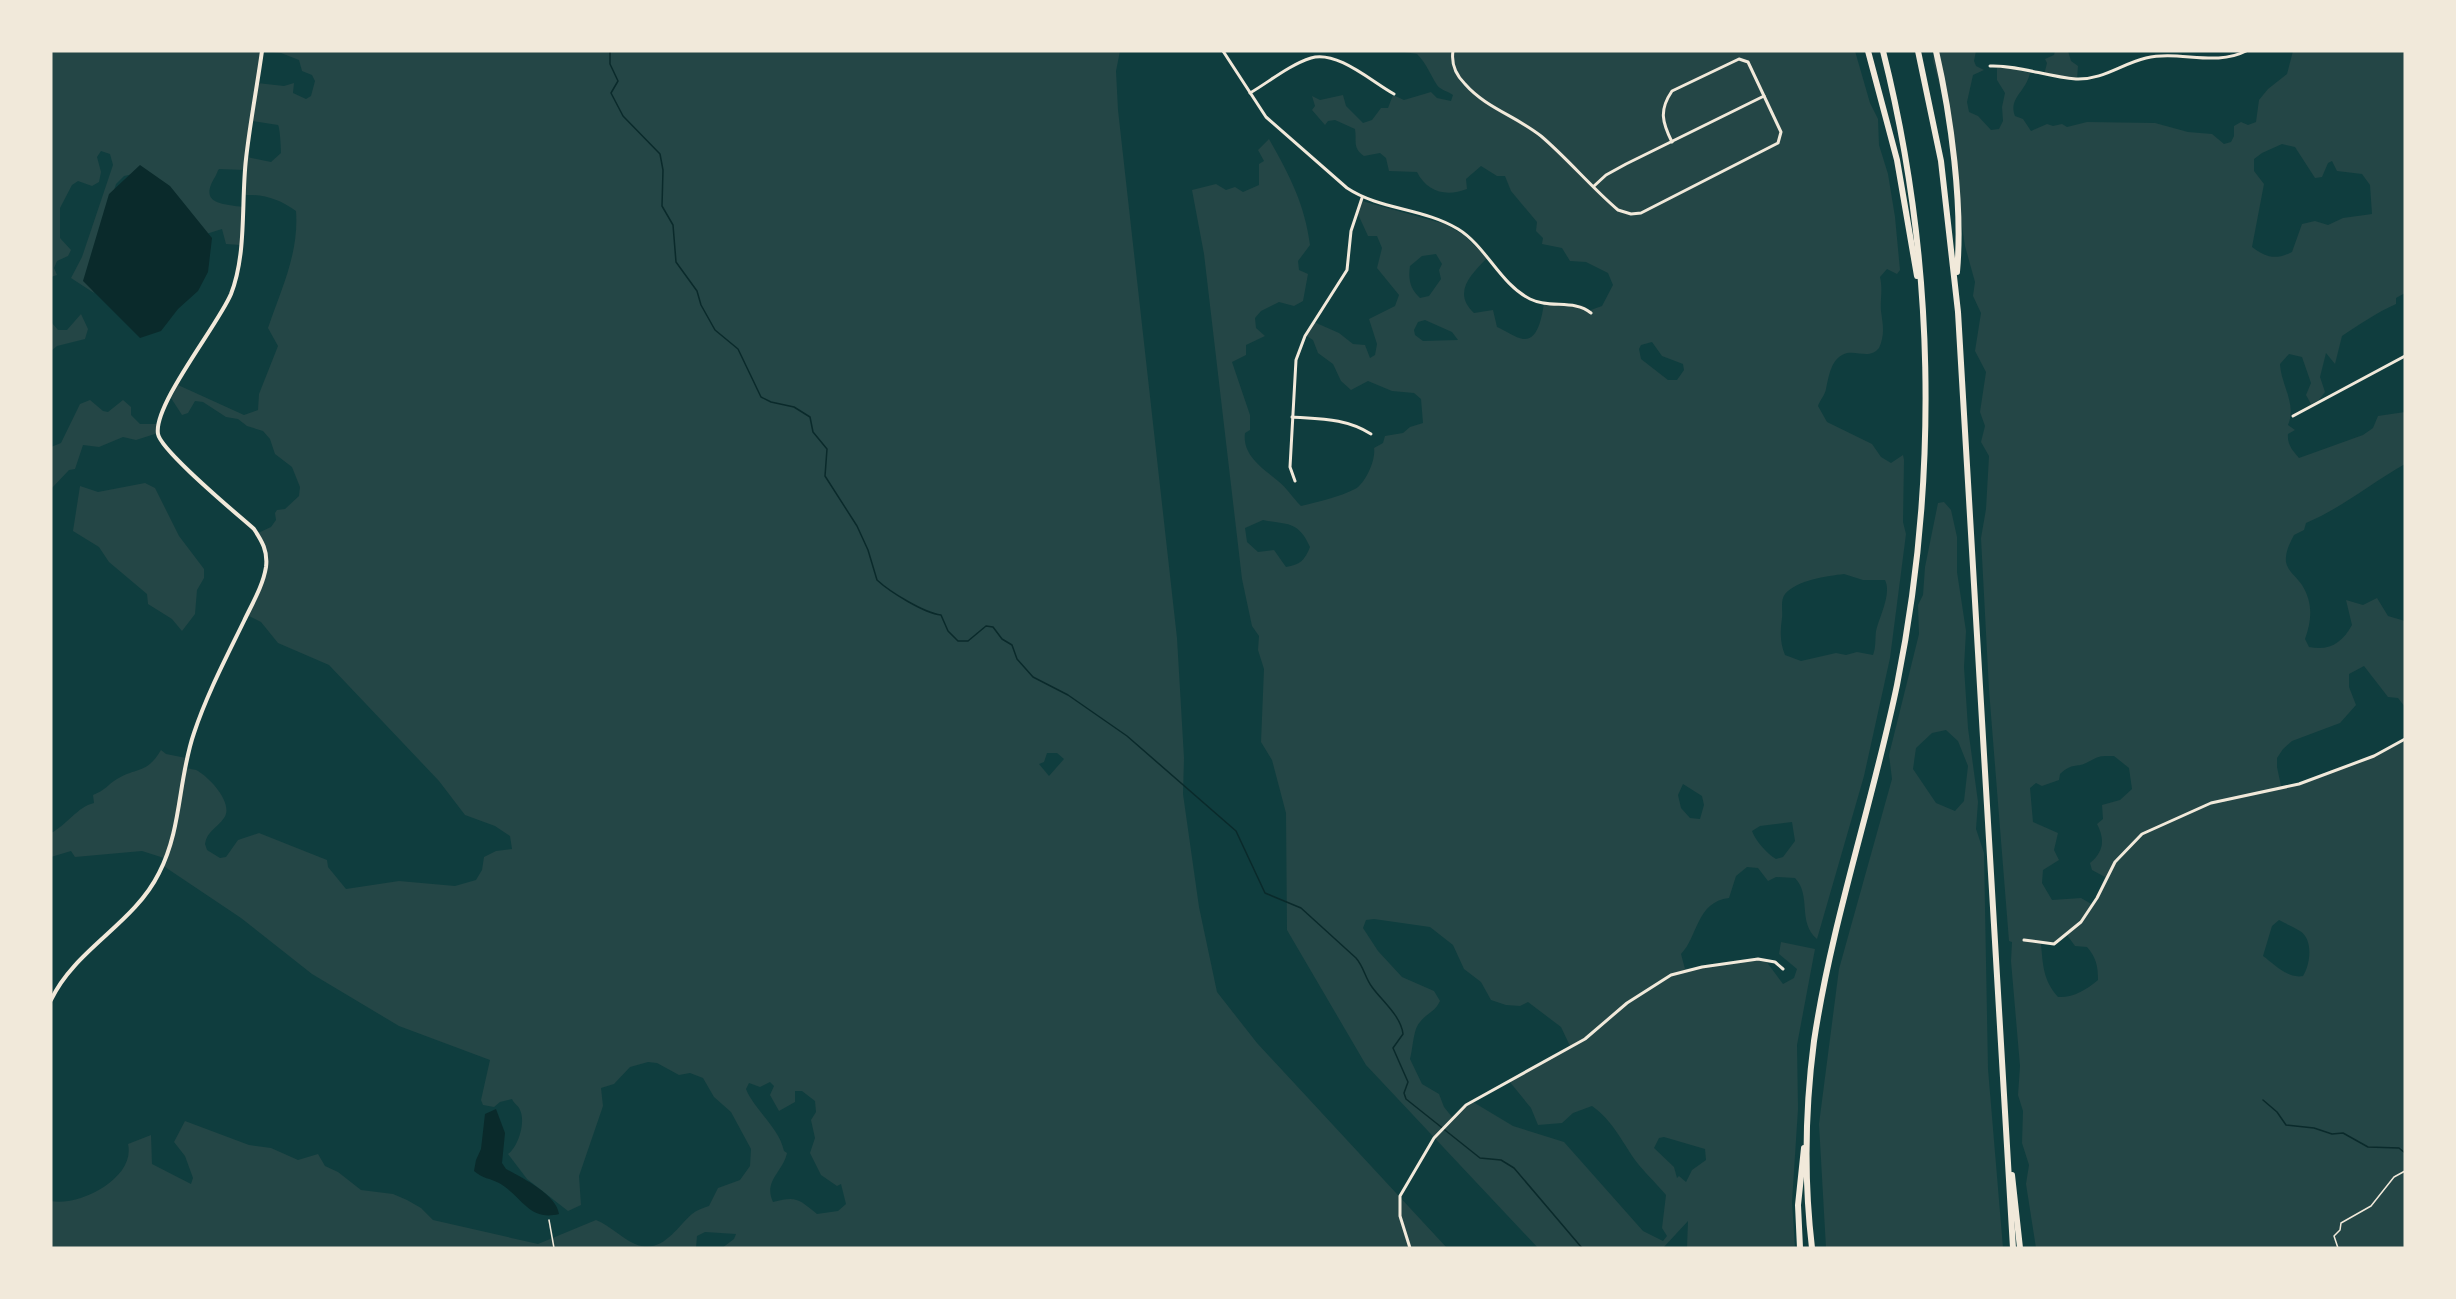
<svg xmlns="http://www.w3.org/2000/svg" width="2456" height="1299" viewBox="0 0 2456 1299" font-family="Arial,sans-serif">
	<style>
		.green { fill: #244646; fill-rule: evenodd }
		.water { fill: #0a2a2b }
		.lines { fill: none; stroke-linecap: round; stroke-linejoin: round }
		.stream { stroke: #0a2a2b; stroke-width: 1.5 }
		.path { stroke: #f1e9da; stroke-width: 1.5 }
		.minor { stroke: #f1e9da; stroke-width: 3 }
		.tertiary { stroke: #f1e9da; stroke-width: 4 }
		.motorway { stroke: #f1e9da; stroke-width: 6 }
	</style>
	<rect width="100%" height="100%" fill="#0f3d3e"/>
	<g class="green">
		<path d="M51 51H1120L1116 71 1118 110 1177 638 1184 758 1183 794 1199 907 1217 992 1257 1043 1447 1248H722L734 1239 736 1234 705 1232 697 1236 696 1248H51V1201C79 1207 136 1178 128 1144L151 1135 152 1164 191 1184 193 1178 185 1156 174 1142 185 1121 249 1145 271 1148 298 1160 318 1154 325 1166 338 1172 361 1190 393 1194 407 1200 421 1208 433 1220 538 1244 596 1220C611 1226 621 1238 635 1244 662 1255 676 1228 692 1214 697 1210 703 1208 709 1206L718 1188 740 1180 750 1166 751 1149 731 1112 714 1097 703 1078 690 1073 679 1075 657 1063 648 1062 630 1067 614 1084 601 1088 603 1106 579 1176 581 1205 568 1211 527 1179 508 1154C518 1147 526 1122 520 1110 519 1106 514 1104 512 1099L500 1102 494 1107 483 1105 481 1100 490 1060 399 1026 312 974 241 918 162 865 164 858 142 851 75 857 71 851 51 857V833C67 825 77 807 94 803L93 795C106 790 107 785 117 779 137 767 147 774 161 750L166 754 186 758 185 768C189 769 195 769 198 771 211 779 234 804 224 818 217 828 207 831 205 844L207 850 220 858 226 857 238 840 259 833 327 860 328 867 346 889 399 881 455 886 476 880 482 870 484 857 496 851 512 849 510 836 495 826 465 815 439 781 329 665 278 643 261 622 247 615C261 584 274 567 258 533L271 527 276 520 275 513 277 510 285 509 299 496 300 487 292 467 275 454 270 439 263 431 247 426 238 419 226 417 203 402 195 401 188 413 182 415 171 398 178 385 244 415 258 410 259 394 278 346 268 328C282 287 299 253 296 211 279 199 264 194 243 195L245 170 219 169C217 171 217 174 215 177 199 203 220 204 243 207L240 245 226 244 222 229 203 235 133 174 124 176 116 184 86 278 94 293 71 278 82 257 113 165 110 154 101 151 97 157 101 172 99 182 92 186 78 181 72 185 60 208V238L71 250 68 256 57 261 54 268 57 275 51 277ZM263 51 281 53 299 60 302 71 312 75 315 81 311 96 306 99 293 93 294 83 284 86 257 83ZM252 121 278 125C280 128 281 148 281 153L271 162 247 157ZM1047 753H1057L1064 759 1049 776 1039 764 1044 762ZM770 1082 774 1086 770 1095 779 1111 795 1102V1091H802L815 1101 816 1112 811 1120 815 1138 810 1153 821 1175 837 1186 841 1184 846 1204 838 1211 817 1214C798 1199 797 1196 773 1202 763 1181 783 1172 787 1153L784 1151C779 1127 755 1111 746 1089L749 1083 760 1087Z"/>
		<path d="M1398 51H1855L1870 103 1878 119 1879 145 1888 174 1895 217 1900 270 1897 274 1887 269 1880 277C1883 289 1880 299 1881 311 1883 326 1885 334 1879 348 1870 359 1859 351 1847 353 1831 357 1829 376 1826 389 1825 395 1820 400 1818 406L1827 422 1872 444 1881 457 1891 463 1903 455 1904 460 1903 522 1906 534 1890 658 1864 776 1817 939C1797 922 1812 896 1795 878L1776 877 1768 881 1758 868 1747 867 1736 876 1729 898C1696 902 1698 937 1681 954L1685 969 1760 959 1766 961 1783 984 1794 978 1797 969 1779 954 1781 942 1815 949 1797 1045 1798 1109 1792 1202 1795 1248H1687L1688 1221 1663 1248H1538L1366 1065 1287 930 1286 813 1272 760 1261 742 1264 669 1258 650 1259 636 1252 626 1242 579 1204 254 1192 190 1216 184 1226 190 1235 187 1243 192 1259 185V164L1264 161 1258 150 1269 139C1289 174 1305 205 1310 245L1298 261 1299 270 1308 274 1303 301 1294 306 1279 302 1261 311 1255 318 1256 328 1265 336 1246 345V355L1232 362 1250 415V430L1245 433C1242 455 1262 468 1278 481 1286 487 1293 498 1301 506 1317 502 1340 497 1355 489 1366 483 1376 459 1374 448L1383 443 1385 436 1403 433 1410 427 1423 423 1421 399 1414 393 1392 391 1368 381 1351 390 1341 381 1333 364 1318 353 1313 340 1305 335 1314 322 1339 333 1353 344 1365 345 1370 358 1375 355 1377 344 1369 319 1395 306 1399 295 1377 268 1382 248 1377 236H1368L1357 212 1362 201 1445 224 1464 235 1487 258C1471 275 1452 292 1474 313L1493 310 1497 327C1504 330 1516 338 1523 339 1539 341 1542 314 1544 304L1582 305 1588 311 1602 306 1613 285 1608 273 1586 262 1570 261 1562 248 1542 244 1543 238 1536 231 1537 222 1511 191 1505 176H1497L1481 166 1466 179 1467 189C1446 197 1427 192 1417 172L1389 171 1386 158 1380 153 1364 156C1352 148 1357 141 1355 129L1335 120 1328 121 1325 125 1312 110 1315 106 1312 96 1320 100 1343 95 1346 106 1363 123 1372 120 1381 108H1388L1393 95 1404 100 1431 92 1437 98 1451 101 1453 95C1448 91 1440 90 1437 85 1430 74 1426 63 1417 54ZM1436 254 1442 264 1439 270 1441 279 1429 296 1420 298C1410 289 1408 279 1410 266L1422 256ZM1425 320 1452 332 1458 340 1423 341 1415 335 1414 330 1418 322ZM1652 342 1662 356 1683 364 1684 370 1677 380H1668L1641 359 1639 349 1641 345ZM1263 520C1287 525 1298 520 1310 547 1305 560 1300 565 1286 567L1274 550 1258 552 1247 542 1245 528ZM1844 574 1863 580H1885C1892 594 1879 617 1876 631 1875 640 1876 648 1873 655L1857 652 1846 655 1836 653 1801 661 1785 655C1780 643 1780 631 1782 618 1783 610 1780 601 1785 594 1797 580 1827 576 1844 574ZM1683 784 1702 796 1704 805 1700 819 1690 818 1681 808 1678 795ZM1792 822 1795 841 1783 857 1776 859C1767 854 1755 840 1752 831L1760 826ZM1374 919 1430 927 1453 945 1464 969 1481 982 1491 1000 1506 1005 1520 1006 1528 1002 1561 1027 1570 1046 1509 1081 1531 1108 1538 1125 1562 1123 1573 1113 1592 1106C1612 1120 1621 1140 1635 1160 1644 1172 1656 1183 1666 1195L1662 1228 1667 1236 1663 1241 1643 1231 1564 1142 1513 1126 1473 1102 1452 1117 1444 1107 1439 1094 1422 1084 1410 1059C1413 1049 1413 1029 1420 1022 1427 1013 1435 1012 1440 1001L1434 991 1402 977 1378 951 1363 928 1366 920ZM1664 1137 1705 1149 1706 1160 1692 1170 1686 1182 1679 1176 1677 1178 1674 1167 1654 1148 1659 1138Z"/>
		<path d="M1934 51H1976L1974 61 1976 66 1984 70 1973 75 1967 102 1969 112 1978 116 1991 130 1999 129 2003 121 2002 107 2005 93 1997 80V68H2010L2030 73C2026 92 2008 98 2015 116L2023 119 2031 131 2047 124 2053 126 2062 124 2067 127 2087 122 2155 123 2188 132 2212 134 2224 144 2231 142 2234 136V126L2241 122 2248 125 2256 122 2259 100 2268 89 2287 74 2293 51H2405V293L2396 298V304C2376 313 2360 324 2342 336L2335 364 2326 353 2320 377 2325 392 2319 400 2311 404 2306 395 2311 383 2302 357 2289 354 2280 364C2281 385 2297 404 2288 425L2295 430 2288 434C2287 445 2293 451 2299 458L2363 435 2373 428 2378 416 2405 412V464C2371 483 2342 508 2306 523L2304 530 2294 535C2290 543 2285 552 2286 562 2288 572 2297 577 2302 585 2313 603 2312 620 2305 639L2309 647C2330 651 2342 643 2352 625L2346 600 2363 605 2377 598 2388 616 2405 621V707L2398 698 2388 697 2364 666 2349 674V687L2356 705 2340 723 2292 741 2283 749 2277 758V767L2281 786C2313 784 2376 754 2405 739V1248H2036L2026 1184 2029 1165 2022 1143 2023 1111 2018 1095 2020 1066 2011 961 2012 942 2009 941 1989 690 1981 538 1986 509 1989 456 1981 442 1985 426 1980 412 1986 372 1975 351 1981 313 1973 296 1975 282 1965 246 1943 98 1933 61ZM2282 144 2295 147 2315 178 2322 177 2328 163 2332 161 2337 171 2362 174 2370 185 2372 214 2343 218 2328 225 2315 221 2302 224 2292 252C2276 260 2267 258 2252 247L2264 184 2254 171V159L2262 153ZM2114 756 2129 768 2132 789 2120 800 2102 805 2103 819 2097 824C2105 839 2104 852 2090 863L2092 870 2105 877 2093 905 2081 898 2052 900 2042 883 2043 870 2059 860 2054 850 2058 833 2033 822 2030 788 2036 783 2042 786 2059 780 2060 774C2073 762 2076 768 2086 763 2100 756 2097 756 2114 756ZM2279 920C2286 924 2294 927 2300 931 2314 940 2310 965 2303 976 2288 979 2274 964 2263 956L2272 926ZM2067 935 2075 946 2087 947C2096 957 2098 966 2098 980 2086 990 2073 998 2058 997 2043 980 2043 965 2041 944L2054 943Z"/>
		<path d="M2055 51H2068L2071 61 2078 66 2077 80 2044 75 2047 63 2045 59 2054 55Z"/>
		<path d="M51 311 52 323 58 330H67L81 314 88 329 85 339 57 346 51 351Z"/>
		<path d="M90 400 103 411 108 412 123 400 131 407V415L140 424H159L158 433 136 440 123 437 99 447 83 445 75 469 69 470 51 489V447L61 443 80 404Z"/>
		<path d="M145 483 155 488 179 536 204 569V578L197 590 195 614 182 631 172 619 148 604 147 594 109 562 99 547 73 531 80 486 98 492Z"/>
		<path d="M1944 502 1951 510 1957 537V572L1966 631 1964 667 1968 728 1978 802 1976 829 1984 853 1988 1069 2003 1248H1826L1819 1124 1839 969 1892 779 1889 755 1919 634 1918 605 1923 595 1925 567 1938 503ZM1946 730 1958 741 1968 766 1964 801 1955 811 1936 803 1913 769 1916 748 1932 733Z"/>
	</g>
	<g class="water">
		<path d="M140 165 170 186 212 238 208 272 198 291 178 309 161 331 140 338 83 281 109 194Z"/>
		<path d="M496 1109 505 1133 502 1163 506 1169C522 1178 556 1194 559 1214 529 1222 521 1195 499 1183 490 1178 483 1179 474 1171L476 1160 481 1149 485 1114Z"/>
	</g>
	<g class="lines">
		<g class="stream">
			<path d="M610 51V64L618 81 611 93 623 116 660 154 663 170 662 206 673 225 676 262 697 291 701 305 715 330 738 349 761 397 771 402 794 407 810 417 813 432 827 449 825 476 857 526 868 550 877 580C890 592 924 613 941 615L948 631 958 641H968L986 626 993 627 1002 639 1012 645 1017 659 1033 677 1068 695 1127 736 1236 831 1265 893 1301 908 1356 958C1364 967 1365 978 1372 987 1382 1001 1401 1016 1403 1034L1393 1048 1408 1082 1404 1093 1406 1099 1480 1158 1501 1160 1514 1168 1582 1248"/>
			<path d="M2263 1100 2277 1112 2286 1125 2314 1128 2332 1134 2343 1133 2368 1147 2399 1148 2405 1153"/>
		</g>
		<g class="path">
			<path d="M549 1220 554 1248"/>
			<path d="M2338 1248 2334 1236 2340 1230 2341 1223 2371 1206 2394 1177 2405 1171"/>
		</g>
		<g class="minor">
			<path d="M1223 51 1266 117 1347 188C1380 210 1424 208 1458 229 1486 246 1500 284 1530 299 1550 309 1574 299 1591 313"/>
			<path d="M1453 51C1451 64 1456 75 1465 84 1486 108 1516 116 1541 136 1568 159 1591 187 1618 210L1631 214 1641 213 1778 143 1781 132 1748 62 1739 59 1672 91C1659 110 1662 122 1672 142"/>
			<path d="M1990 66C2019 65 2047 77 2076 79 2103 80 2121 64 2146 58 2179 50 2215 67 2246 51"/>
			<path d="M1250 93C1269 82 1289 65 1311 58 1337 50 1372 82 1394 94"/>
			<path d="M1594 186 1606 175 1626 164 1764 96"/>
			<path d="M2293 416 2405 356"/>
			<path d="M1292 417C1320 419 1346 418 1371 434"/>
			<path d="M1295 481 1290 467 1296 360 1305 336 1347 270 1351 231 1362 198"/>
			<path d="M2024 940 2054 944 2081 922 2097 898 2115 862 2142 834 2211 803 2299 784 2374 756 2405 739"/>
			<path d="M1410 1248 1400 1216V1196L1434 1138 1466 1105 1585 1039 1627 1003 1671 975 1702 967 1758 959 1775 962 1783 969"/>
		</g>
		<path class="tertiary" d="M51 1000C75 949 134 924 159 873 182 829 178 779 194 733 207 694 226 658 244 621 252 604 263 586 266 567 268 551 262 541 254 529 236 513 161 451 158 434 153 405 218 325 231 294 247 253 241 202 246 159 250 123 257 87 262 51"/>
		<g class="motorway">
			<path d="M1868 51 1897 160 1917 276"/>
			<path d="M1918 51 1941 161 1958 312 2013 1248"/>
			<path d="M1936 51C1951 116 1963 206 1957 272"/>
			<path d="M2012 1175 2020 1248"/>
			<path d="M1800 1248 1798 1205 1804 1148"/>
			<path d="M1812 1248C1804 1180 1805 1110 1814 1041 1832 921 1872 805 1897 685 1939 476 1935 258 1883 51"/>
		</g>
	</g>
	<rect width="2456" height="1299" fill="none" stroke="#f1e9da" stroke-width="105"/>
</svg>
